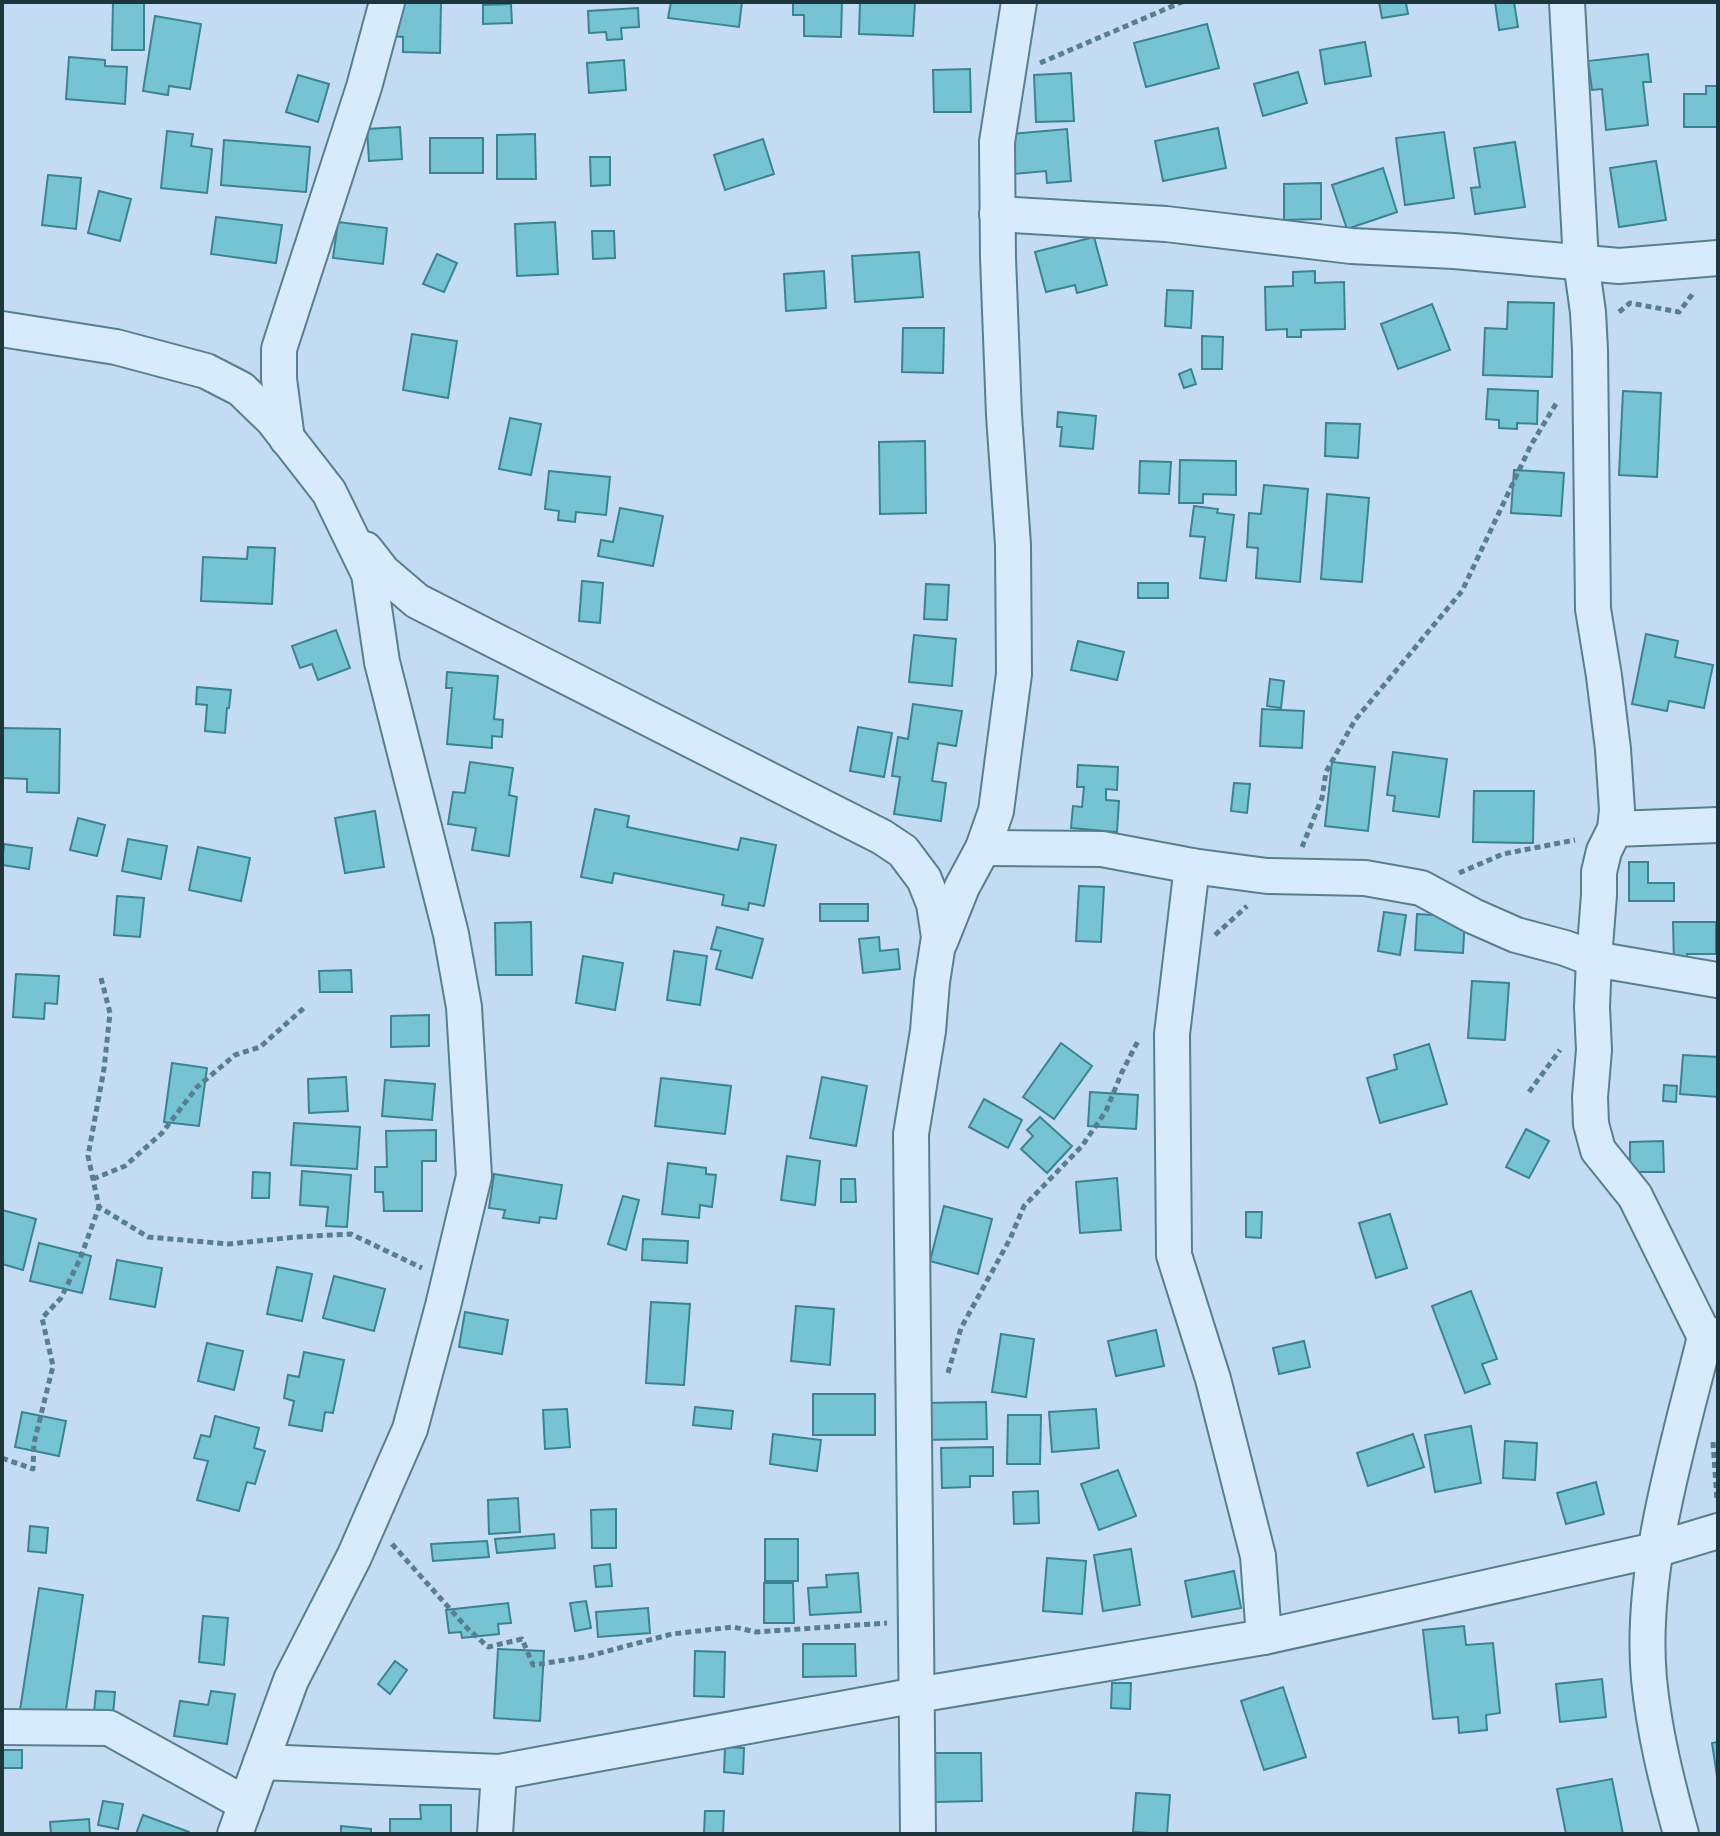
<svg xmlns="http://www.w3.org/2000/svg" width="1720" height="1836" viewBox="0 0 1720 1836" font-family="Lora,serif">
	<style>
		.building { fill: #76c3d4; stroke: #3b8391; stroke-width: 2 }
		.lines { fill: none; stroke-linecap: round; stroke-linejoin: round }
		.minor-casing { stroke: #587f8f; stroke-width: 38 }
		.path { stroke: #587f8f; stroke-width: 5; stroke-dasharray: 6 4; stroke-linecap: butt }
		.minor { stroke: #d8ebfc; stroke-width: 34 }
	</style>
	<rect width="100%" height="100%" fill="#c4dcf3"/>
	<g class="building">
		<path d="M113 2H144V50H112Z"/>
		<path d="M403 2H441L440 53 403 52V37L390 36 391 9H403Z"/>
		<path d="M671 2H742L739 27 668 18Z"/>
		<path d="M793 2H842L841 37 804 36V15H793Z"/>
		<path d="M860 2H915L913 36 859 34Z"/>
		<path d="M1379 2H1415L1406 3 1408 14 1382 18Z"/>
		<path d="M1495 2H1514L1518 27 1499 30Z"/>
		<path d="M511 4 512 23 483 24V5Z"/>
		<path d="M638 8 639 27 621 28 622 39 607 40 606 32 589 33 588 11Z"/>
		<path d="M155 16 201 24 190 89 169 86 168 95 143 91Z"/>
		<path d="M1207 24 1219 68 1146 87 1134 43Z"/>
		<path d="M1365 42 1371 76 1325 84 1320 50Z"/>
		<path d="M1648 54 1651 82H1643L1648 125 1606 130 1602 89 1592 90 1588 61Z"/>
		<path d="M69 57 105 60V66L127 67 125 104 66 99Z"/>
		<path d="M624 60 626 90 589 93 587 63Z"/>
		<path d="M970 69 971 112H934L933 70Z"/>
		<path d="M1298 72 1307 103 1263 116 1254 84Z"/>
		<path d="M1071 73 1074 121 1036 122 1034 75Z"/>
		<path d="M298 75 329 84 318 122 286 112Z"/>
		<path d="M1706 86H1718V127H1684V94H1706Z"/>
		<path d="M400 127 402 159 369 161 367 129Z"/>
		<path d="M1218 128 1226 168 1163 181 1155 141Z"/>
		<path d="M1067 129 1071 181 1047 183 1046 171 1012 174 1009 134Z"/>
		<path d="M167 131 193 134 191 146 212 149 207 193 161 188Z"/>
		<path d="M1444 132 1454 198 1405 205 1396 138Z"/>
		<path d="M535 134 536 179H497V135Z"/>
		<rect x="430" y="138" width="53" height="35"/>
		<path d="M763 139 774 174 725 190 714 155Z"/>
		<path d="M224 140 310 147 306 192 221 185Z"/>
		<path d="M1515 142 1525 207 1475 214 1471 188 1480 187 1474 148Z"/>
		<path d="M590 157H610V185L591 186Z"/>
		<path d="M1656 161 1666 220 1619 227 1610 168Z"/>
		<path d="M1383 168 1397 212 1347 229 1332 185Z"/>
		<path d="M48 175 81 178 76 229 42 225Z"/>
		<path d="M1321 183V219L1284 220V184Z"/>
		<path d="M99 191 131 199 120 241 88 233Z"/>
		<path d="M216 217 282 225 276 263 211 254Z"/>
		<path d="M338 222 387 228 383 264 333 258Z"/>
		<path d="M555 222 558 274 517 276 515 224Z"/>
		<path d="M592 231H614L615 258 593 259Z"/>
		<path d="M1094 237 1107 285 1077 293 1075 285 1046 292 1035 252Z"/>
		<path d="M919 252 923 297 855 302 852 256Z"/>
		<path d="M437 254 457 263 444 292 423 284Z"/>
		<path d="M824 271 826 308 786 311 784 274Z"/>
		<path d="M1315 271V283L1344 282 1345 329 1301 330V337H1287V329L1266 330 1265 287 1293 286V272Z"/>
		<path d="M1167 290 1193 291 1191 328 1165 326Z"/>
		<path d="M1508 302 1554 303 1552 377 1483 375 1485 328 1507 329Z"/>
		<path d="M1432 304 1450 350 1398 369 1381 324Z"/>
		<path d="M903 328H944L943 373 902 372Z"/>
		<path d="M412 334 457 341 448 398 403 390Z"/>
		<path d="M1202 336 1223 337 1222 369H1202Z"/>
		<path d="M1191 369 1196 384 1184 388 1179 374Z"/>
		<path d="M1488 389 1538 391 1537 424 1517 423V429L1499 428V420L1486 419Z"/>
		<path d="M1623 391 1661 393 1657 477 1619 475Z"/>
		<path d="M1058 412 1096 416 1093 449 1060 446 1062 427H1057Z"/>
		<path d="M510 418 541 424 531 475 499 469Z"/>
		<path d="M1326 423 1360 424 1358 458 1325 456Z"/>
		<path d="M925 441 926 513 880 514 879 442Z"/>
		<path d="M1180 460 1236 461V495L1203 494V503H1179Z"/>
		<path d="M1140 461 1171 462 1169 494 1139 493Z"/>
		<path d="M1514 470 1564 473 1561 516 1511 513Z"/>
		<path d="M549 471 610 477 606 515 576 512 575 522 558 520 559 511 545 509Z"/>
		<path d="M1264 485 1308 489 1300 582 1256 578 1258 548 1247 547 1249 513 1261 514Z"/>
		<path d="M1327 494 1369 498 1362 582 1321 579Z"/>
		<path d="M1194 506 1218 509 1217 513 1234 515 1226 581 1200 578 1205 537 1190 536Z"/>
		<path d="M620 508 663 516 653 566 598 556 601 540 613 542Z"/>
		<path d="M248 547 275 548 272 604 201 601 203 557 247 559Z"/>
		<path d="M582 581 603 583 600 623 579 621Z"/>
		<rect x="1138" y="583" width="30" height="15"/>
		<path d="M926 584 949 585 947 620 924 619Z"/>
		<path d="M336 630 350 668 318 680 312 664 300 668 292 646Z"/>
		<path d="M1646 634 1678 641 1675 657 1713 665 1704 708 1669 701 1667 711 1632 704Z"/>
		<path d="M914 635 956 639 952 686 909 682Z"/>
		<path d="M1078 641 1124 652 1117 680 1071 670Z"/>
		<path d="M447 672 498 676 494 719 503 720 502 737 492 736V748L447 744 452 688H446Z"/>
		<path d="M1270 679 1284 681 1281 708 1267 706Z"/>
		<path d="M197 687 231 690 229 708H227L225 733 205 731 207 705 196 704Z"/>
		<path d="M913 704 962 711 956 746 938 743 932 781 946 783 941 821 894 814 900 777 892 776 898 737 908 739Z"/>
		<path d="M1262 709 1304 711 1302 748 1260 746Z"/>
		<path d="M858 727 892 733 884 777 850 771Z"/>
		<path d="M2 728 60 729 59 793 27 792V779L2 778Z"/>
		<path d="M1393 752 1447 759 1439 817 1393 811 1395 796 1387 795Z"/>
		<path d="M470 762 513 768 509 795 517 797 509 856 472 850 476 828 448 824 453 792 465 793Z"/>
		<path d="M1332 762 1375 767 1368 831 1325 826Z"/>
		<path d="M1078 765 1118 767 1117 790 1106 789V800L1119 801 1117 832 1071 828 1073 806 1082 807 1084 787H1077Z"/>
		<path d="M1234 783 1250 784 1247 813 1231 811Z"/>
		<path d="M1474 791H1534L1533 843 1473 842Z"/>
		<path d="M595 809 629 816 627 827 738 850 741 838 776 845 764 906 749 903 748 910 722 905 724 895 614 873 612 883 581 877Z"/>
		<path d="M375 811 384 867 345 873 335 818Z"/>
		<path d="M78 818 105 825 97 856 70 850Z"/>
		<path d="M128 839 167 846 161 879 122 871Z"/>
		<path d="M4 844 32 848 29 869 2 865Z"/>
		<path d="M198 847 250 858 241 901 189 890Z"/>
		<path d="M1629 862H1648V883H1674V901H1629Z"/>
		<path d="M1079 886 1104 887 1101 942 1076 941Z"/>
		<path d="M117 896 144 898 140 937 114 935Z"/>
		<rect x="820" y="904" width="48" height="17"/>
		<path d="M1384 912 1406 915 1400 955 1378 951Z"/>
		<path d="M1417 914 1465 917 1463 953 1415 950Z"/>
		<path d="M531 922 532 975H496L495 923Z"/>
		<path d="M1673 922H1716V954H1687L1688 965H1674Z"/>
		<path d="M717 927 763 939 752 978 716 969 721 951 711 949Z"/>
		<path d="M879 937 880 951 898 949 900 969 863 973 859 939Z"/>
		<path d="M674 951 707 956 700 1005 667 1000Z"/>
		<path d="M583 956 623 963 615 1010 576 1003Z"/>
		<path d="M351 970 352 992H320L319 971Z"/>
		<path d="M16 974 59 976 57 1004 45 1003 44 1019 13 1017Z"/>
		<path d="M1472 981 1509 983 1505 1040 1468 1038Z"/>
		<path d="M429 1015V1046L391 1047V1016Z"/>
		<path d="M1061 1043 1092 1066 1054 1119 1023 1097Z"/>
		<path d="M1429 1044 1447 1104 1380 1123 1367 1078 1397 1069 1394 1055Z"/>
		<path d="M1683 1055 1718 1057V1097L1680 1094Z"/>
		<path d="M172 1063 207 1068 199 1126 164 1122Z"/>
		<path d="M346 1077 348 1111 309 1113 308 1079Z"/>
		<path d="M822 1077 867 1086 856 1146 810 1138Z"/>
		<path d="M661 1078 731 1086 725 1134 655 1126Z"/>
		<path d="M385 1080 435 1084 432 1120 382 1116Z"/>
		<path d="M1664 1085 1677 1086 1676 1102 1663 1101Z"/>
		<path d="M1090 1092 1138 1095 1136 1129 1088 1126Z"/>
		<path d="M984 1099 1022 1120 1008 1148 969 1127Z"/>
		<path d="M1040 1117 1072 1146 1047 1173 1021 1149 1033 1136 1027 1130Z"/>
		<path d="M294 1123 360 1127 357 1169 291 1165Z"/>
		<path d="M1526 1129 1549 1141 1529 1178 1506 1167Z"/>
		<path d="M436 1130V1161H422V1211H384L383 1192H375V1167H387L386 1131Z"/>
		<path d="M1663 1141 1664 1172H1630V1142Z"/>
		<path d="M787 1156 820 1161 815 1205 781 1200Z"/>
		<path d="M668 1163 706 1168V1174L716 1175 712 1207 700 1205 699 1218 662 1214Z"/>
		<path d="M302 1171 351 1175 347 1227 326 1226 328 1207 300 1205Z"/>
		<path d="M253 1172 270 1173 269 1198H252Z"/>
		<path d="M494 1174 562 1185 556 1219 540 1217 539 1223 503 1218 505 1210 489 1208Z"/>
		<path d="M1117 1178 1121 1230 1080 1233 1076 1182Z"/>
		<path d="M841 1179H855L856 1202H841Z"/>
		<path d="M623 1196 639 1200 626 1250 608 1244Z"/>
		<path d="M944 1206 992 1219 978 1274 930 1261Z"/>
		<path d="M2 1210 36 1219 23 1270 2 1264Z"/>
		<path d="M1246 1212H1262L1261 1238 1246 1237Z"/>
		<path d="M1390 1214 1407 1268 1376 1278 1359 1223Z"/>
		<path d="M643 1239 688 1241 687 1263 642 1260Z"/>
		<path d="M39 1243 91 1256 82 1293 30 1281Z"/>
		<path d="M117 1260 162 1268 155 1307 110 1299Z"/>
		<path d="M277 1267 312 1274 302 1321 267 1314Z"/>
		<path d="M334 1276 385 1289 374 1331 323 1318Z"/>
		<path d="M1471 1291 1497 1359 1482 1364 1490 1384 1465 1393 1432 1306Z"/>
		<path d="M651 1302 690 1304 684 1385 646 1383Z"/>
		<path d="M796 1306 834 1309 830 1365 791 1361Z"/>
		<path d="M465 1312 508 1320 502 1354 459 1347Z"/>
		<path d="M1156 1330 1164 1366 1116 1376 1108 1341Z"/>
		<path d="M1001 1334 1034 1339 1026 1397 992 1392Z"/>
		<path d="M1304 1341 1310 1367 1279 1374 1273 1348Z"/>
		<path d="M207 1343 243 1351 234 1390 198 1381Z"/>
		<path d="M304 1352 344 1360 333 1413 325 1412 322 1431 289 1425 294 1401 284 1398 288 1375 299 1377Z"/>
		<rect x="813" y="1394" width="62" height="41"/>
		<path d="M986 1402 987 1439 919 1440V1403Z"/>
		<path d="M695 1407 733 1411 731 1429 693 1425Z"/>
		<path d="M567 1409 570 1447 545 1449 543 1410Z"/>
		<path d="M1096 1409 1099 1448 1052 1452 1049 1412Z"/>
		<path d="M22 1412 66 1421 59 1456 15 1447Z"/>
		<path d="M1008 1415H1041L1040 1464H1007Z"/>
		<path d="M215 1416 259 1428 254 1448 265 1451 255 1484 247 1482 239 1511 197 1500 208 1461 194 1458 201 1435 210 1437Z"/>
		<path d="M1471 1426 1481 1483 1435 1492 1425 1435Z"/>
		<path d="M773 1434 821 1440 817 1471 770 1464Z"/>
		<path d="M1413 1434 1424 1467 1368 1486 1357 1453Z"/>
		<path d="M1505 1441 1537 1443 1535 1480 1503 1478Z"/>
		<path d="M993 1447V1476H970V1487L942 1488 941 1448Z"/>
		<path d="M1118 1470 1136 1516 1099 1530 1081 1484Z"/>
		<path d="M1596 1482 1604 1514 1566 1524 1557 1493Z"/>
		<path d="M1038 1491 1039 1523 1014 1524 1013 1492Z"/>
		<path d="M518 1498 520 1532 489 1534 488 1500Z"/>
		<path d="M616 1509V1548H592L591 1510Z"/>
		<path d="M30 1526 48 1528 46 1553 28 1551Z"/>
		<path d="M554 1534 555 1548 497 1553 495 1539Z"/>
		<rect x="765" y="1539" width="33" height="42"/>
		<path d="M487 1541 489 1557 433 1561 431 1544Z"/>
		<path d="M1131 1549 1140 1605 1103 1611 1094 1555Z"/>
		<path d="M1047 1558 1086 1561 1082 1614 1043 1611Z"/>
		<path d="M610 1564 612 1586 596 1587 594 1566Z"/>
		<path d="M1234 1571 1241 1608 1192 1617 1185 1581Z"/>
		<path d="M858 1573 861 1612 810 1615 808 1588 827 1587 826 1575Z"/>
		<path d="M764 1583H793L794 1623H764Z"/>
		<path d="M39 1588 83 1595 65 1716 20 1710Z"/>
		<path d="M586 1601 591 1628 575 1631 570 1603Z"/>
		<path d="M508 1603 511 1623 498 1624 499 1634 462 1638 461 1632 449 1633 446 1610Z"/>
		<path d="M648 1608 650 1633 598 1637 596 1612Z"/>
		<path d="M203 1616 228 1618 224 1665 199 1662Z"/>
		<path d="M1464 1626 1466 1645 1493 1643 1500 1713 1486 1715 1487 1730 1459 1733 1458 1717 1433 1719 1423 1630Z"/>
		<path d="M803 1644H855L856 1676 803 1677Z"/>
		<path d="M498 1649 544 1651 540 1721 494 1718Z"/>
		<path d="M695 1651 725 1652 724 1697 694 1696Z"/>
		<path d="M395 1661 407 1670 390 1694 378 1684Z"/>
		<path d="M1602 1679 1606 1717 1560 1722 1556 1684Z"/>
		<path d="M1112 1683H1131L1130 1709 1111 1708Z"/>
		<path d="M1283 1687 1306 1757 1264 1770 1241 1701Z"/>
		<path d="M96 1691 115 1692 113 1715 94 1713Z"/>
		<path d="M211 1691 235 1694 227 1744 174 1736 180 1701 208 1705Z"/>
		<path d="M1718 1742V1783L1712 1743Z"/>
		<path d="M725 1747 744 1748 743 1774 724 1772Z"/>
		<rect x="2" y="1750" width="20" height="18"/>
		<path d="M934 1753H981L982 1801 935 1802Z"/>
		<path d="M1612 1779 1623 1834H1566L1557 1789Z"/>
		<path d="M1136 1793 1170 1795 1167 1834 1133 1832Z"/>
		<path d="M103 1801 123 1804 118 1829 98 1825Z"/>
		<path d="M420 1805H451V1834H390V1819H421Z"/>
		<path d="M705 1811H724L723 1834H704Z"/>
		<path d="M143 1815 189 1832V1834H136Z"/>
		<path d="M89 1819 90 1834H51L50 1822Z"/>
		<path d="M341 1826 371 1829V1834H341Z"/>
	</g>
	<g class="lines">
		<g class="minor-casing">
			<g id="minor">
				<path d="M1567 2 1581 262 1588 312 1590 350 1593 609 1604 676 1613 749 1617 810 1615 829 1604 851 1599 872V895L1594 959 1592 1007 1594 1050 1590 1097 1591 1124 1598 1150 1635 1196 1705 1337"/>
				<path d="M997 214 1166 224 1351 246 1454 251 1619 266 1718 258"/>
				<path d="M2 329 116 347 206 371 241 389 273 420 329 492 369 574 382 662 451 934 464 1007 474 1176 443 1306 410 1429 354 1557 291 1680 235 1834"/>
				<path d="M287 439 279 379V349L364 87 387 2"/>
				<path d="M365 549 383 572 417 601 882 837 903 851 924 879 934 904 939 937 932 982 928 1031 911 1134 918 1834"/>
				<path d="M1615 829 1718 825"/>
				<path d="M983 848 1102 849 1192 866 1267 876 1365 878 1421 888 1473 916 1516 935 1565 948 1594 959 1717 980"/>
				<path d="M1192 866 1172 1034 1174 1255 1213 1379 1258 1556 1264 1637 1655 1550 1718 1531"/>
				<path d="M940 942 962 887 983 848 996 811 1014 674 1013 545 1004 415 998 258 997 142 1019 2"/>
				<path d="M2 1727 109 1728 246 1804"/>
				<path d="M261 1762 499 1772"/>
				<path d="M495 1834 499 1772 917 1695 1264 1637"/>
				<path d="M1681 1834C1667 1783 1654 1732 1649 1679 1639 1569 1679 1443 1705 1337L1718 1335"/>
			</g>
		</g>
		<g class="path">
			<path d="M1040 63 1182 2"/>
			<path d="M1619 312 1630 303 1679 312 1694 292"/>
			<path d="M1302 847 1322 798 1326 772 1355 720 1462 591 1531 445 1557 402"/>
			<path d="M1459 873 1503 854 1575 840"/>
			<path d="M1215 935 1247 906"/>
			<path d="M101 978 110 1013 104 1069 88 1156 99 1207 148 1237 229 1244 296 1237 351 1234 422 1268"/>
			<path d="M1529 1092 1560 1050"/>
			<path d="M93 1179 125 1166 162 1133 197 1087 235 1055 260 1047 305 1007"/>
			<path d="M948 1373 961 1328 1010 1239 1024 1206 1082 1146 1106 1111 1122 1072 1139 1039"/>
			<path d="M1713 1442 1717 1500"/>
			<path d="M2 1458 33 1469 34 1443 53 1366 42 1318 61 1298 80 1259 99 1207"/>
			<path d="M392 1544 467 1628 488 1647 522 1639 533 1665 585 1657 672 1634 733 1627 756 1632 887 1623"/>
		</g>
		<use href="#minor" class="minor"/>
	</g>
	<rect width="1720" height="1836" fill="none" stroke="#1d363e" stroke-width="8"/>
</svg>
